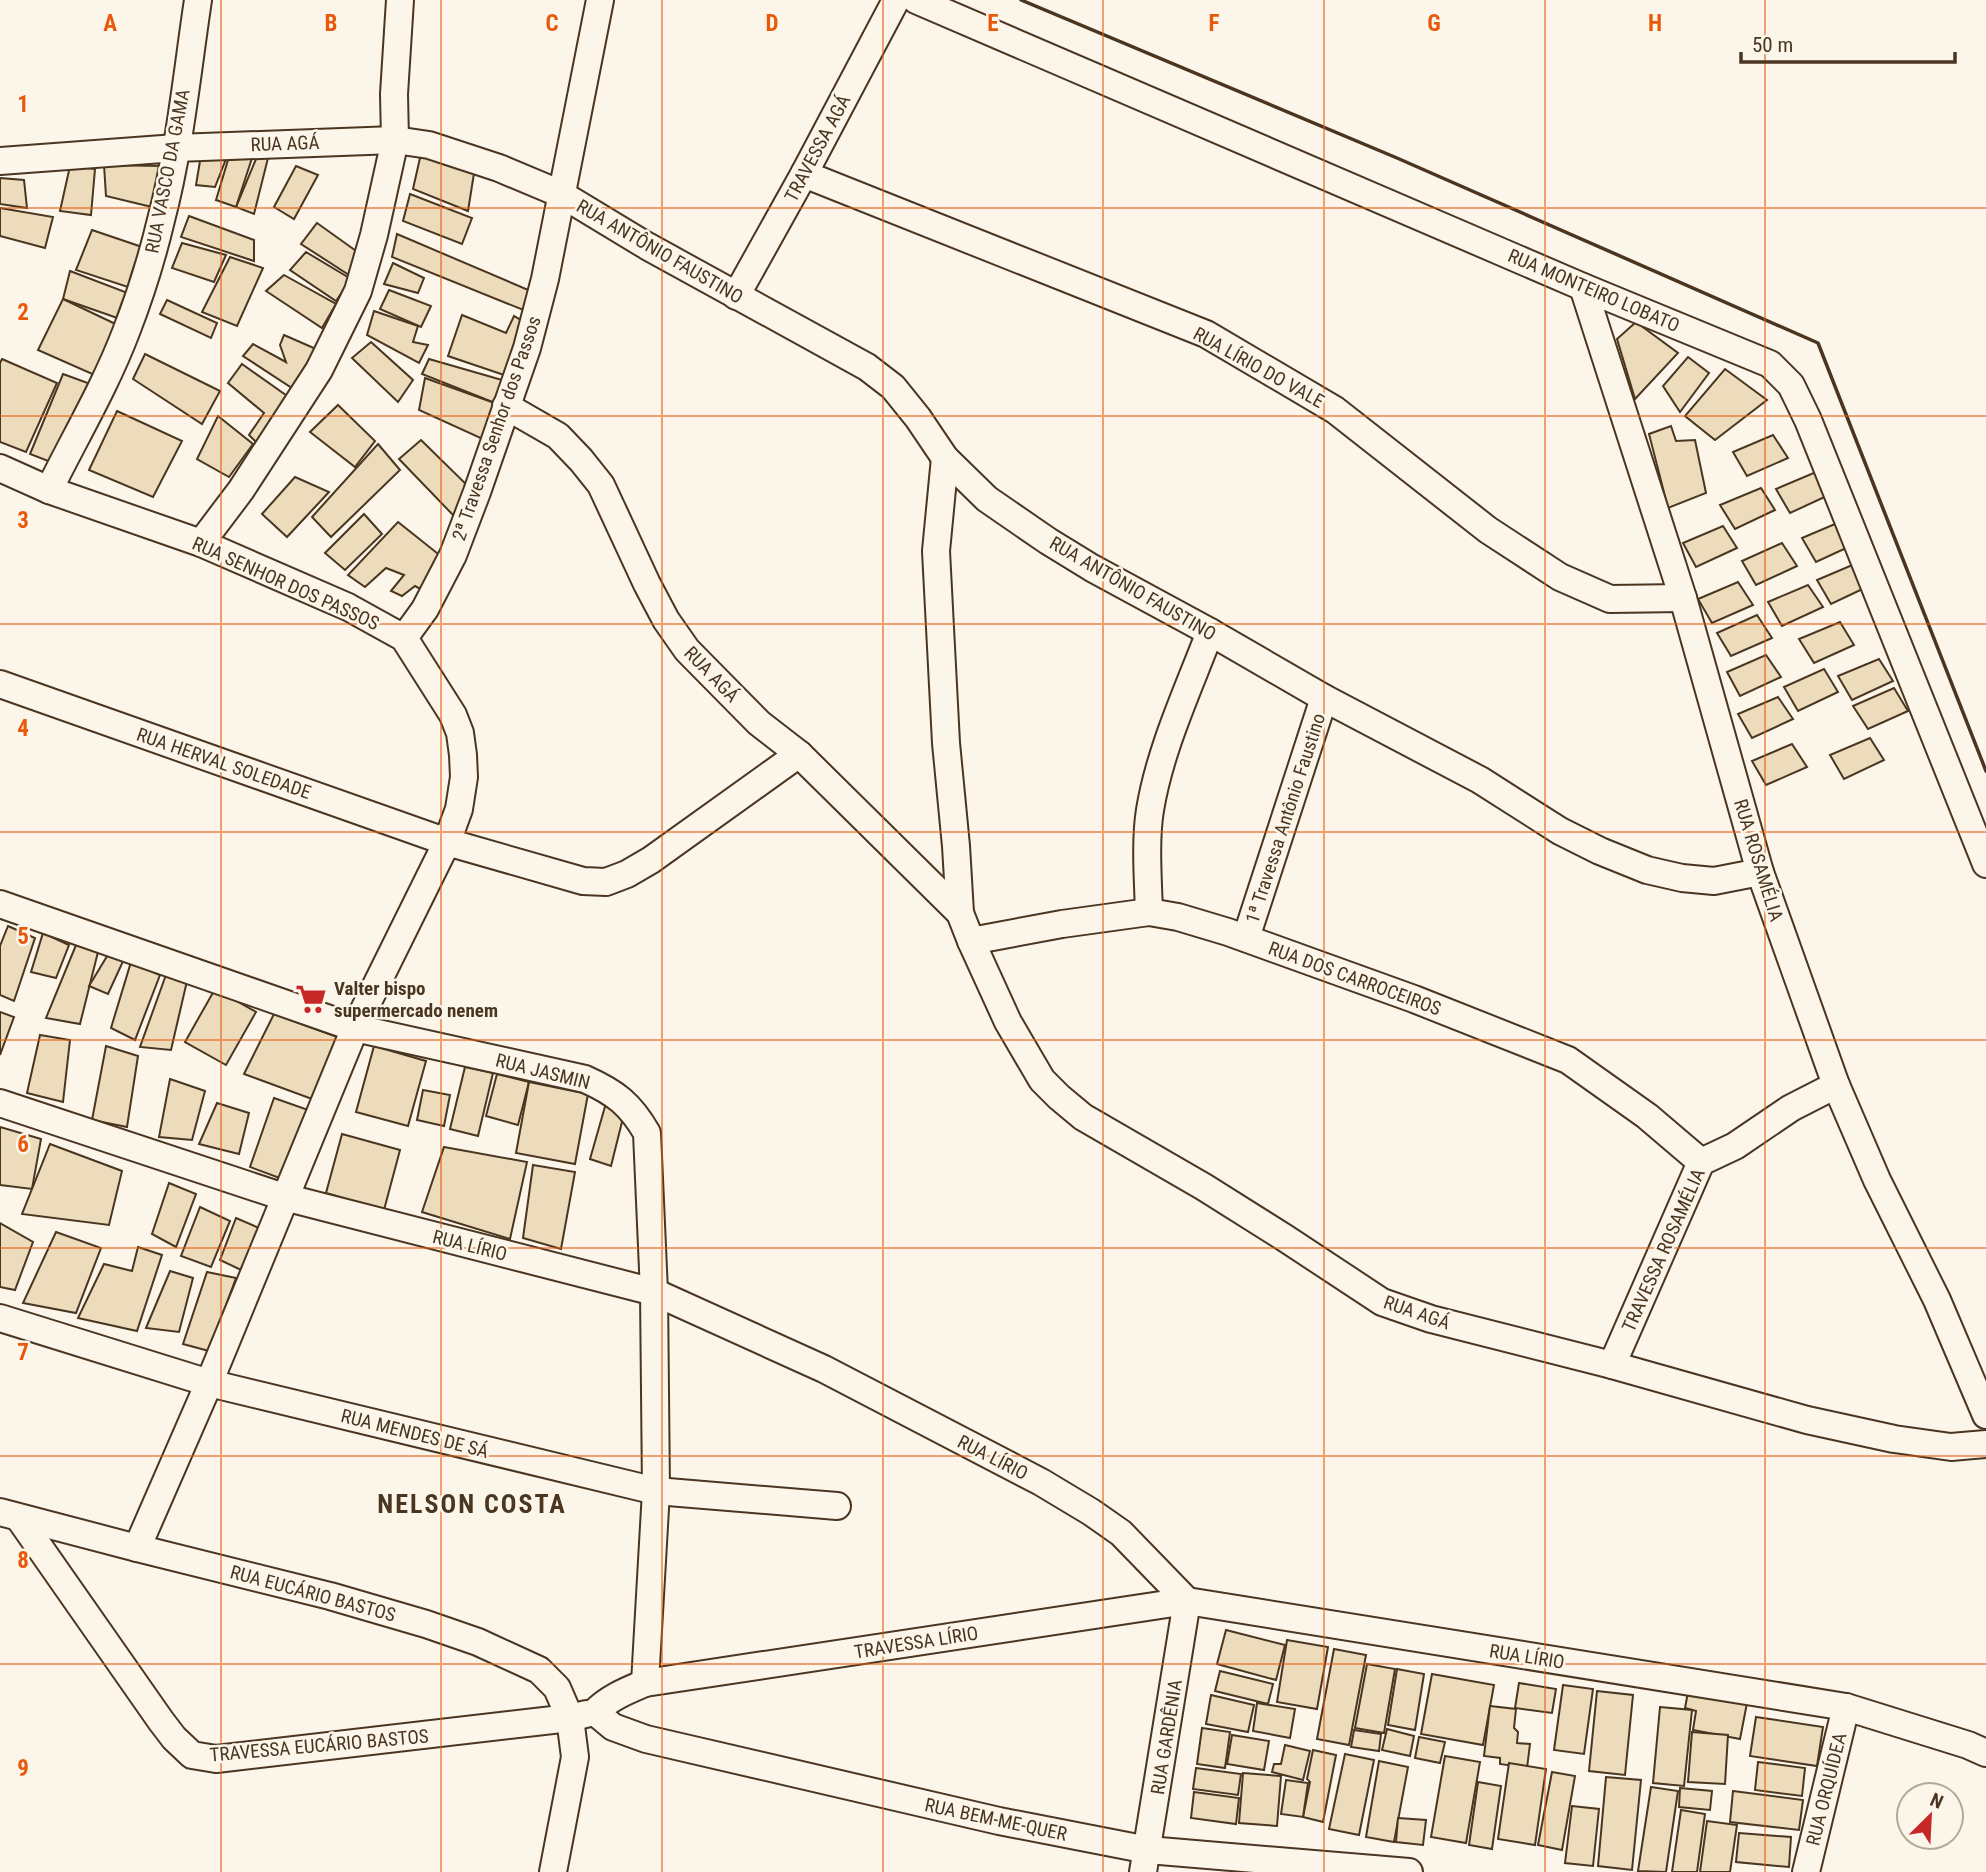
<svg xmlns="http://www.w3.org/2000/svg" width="1986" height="1872" viewBox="0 0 1986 1872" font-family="'Roboto Condensed',sans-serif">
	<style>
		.building { fill: #ecdcbc; stroke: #4a3520; stroke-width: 2 }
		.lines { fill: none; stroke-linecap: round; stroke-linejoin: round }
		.minor-casing { stroke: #4a3520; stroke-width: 30 }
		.minor { stroke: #fbf6e9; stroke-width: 26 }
		.wall { stroke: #4a3520; stroke-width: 3.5 }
		.grid { fill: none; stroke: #e8590c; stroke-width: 2; stroke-opacity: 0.55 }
		.labels { text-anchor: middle; stroke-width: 5; stroke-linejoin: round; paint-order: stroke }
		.street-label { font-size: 19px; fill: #4a3520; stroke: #fbf6e9 }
		.poi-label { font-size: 19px; font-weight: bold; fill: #4a3520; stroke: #fbf6e9; text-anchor: start }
		.district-label { font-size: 26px; font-weight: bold; letter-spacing: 2px; fill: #4a3520; stroke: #fbf6e9 }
		.grid-label { font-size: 23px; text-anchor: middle; font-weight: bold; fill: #e8590c; stroke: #fbf6e9; stroke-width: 5; stroke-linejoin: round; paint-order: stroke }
	</style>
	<rect width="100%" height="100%" fill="#fbf6e9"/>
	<g class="building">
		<path d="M422 149 475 167 468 211 413 189Z"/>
		<path d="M269 154 254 214 236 207 256 159Z"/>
		<path d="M201 155 226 159 215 187 196 185Z"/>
		<path d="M252 158 236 207 216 200 228 160Z"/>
		<path d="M104 165 163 166 156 208 106 196Z"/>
		<path d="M70 166 95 169 91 215 60 211Z"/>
		<path d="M296 166 318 175 294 219 274 207Z"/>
		<path d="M0 178 24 180 27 208 0 204Z"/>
		<path d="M410 194 472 218 462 244 403 221Z"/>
		<path d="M0 208 53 217 45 248 0 236Z"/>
		<path d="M189 216 254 240V261L181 237Z"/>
		<path d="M317 223 359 253 349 275 301 244Z"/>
		<path d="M92 230 145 248 134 289 76 270Z"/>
		<path d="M397 234 533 292 526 311 392 257Z"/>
		<path d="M182 243 226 255 214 282 172 268Z"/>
		<path d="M306 252 351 279 336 301 290 270Z"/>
		<path d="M230 257 263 268 237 326 202 312Z"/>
		<path d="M393 263 424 278 418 293 384 284Z"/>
		<path d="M70 271 133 295 123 320 63 299Z"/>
		<path d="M284 275 336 304 322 328 266 291Z"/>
		<path d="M389 290 431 306 421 327 380 309Z"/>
		<path d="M63 299 124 328 99 377 38 350Z"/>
		<path d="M167 300 217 323 211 338 160 314Z"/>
		<path d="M374 311 418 326 413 342 428 345 419 363 367 335Z"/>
		<path d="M462 315 506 333 514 316 524 322 504 375 448 356Z"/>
		<path d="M1636 322 1678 353 1635 399 1617 339Z"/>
		<path d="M284 335 316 349 292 388 243 356 253 344 286 362 280 345Z"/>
		<path d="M371 342 413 380 398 402 352 358Z"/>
		<path d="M145 354 220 391 202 424 133 379Z"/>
		<path d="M1688 357 1709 373 1680 412 1663 386Z"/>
		<path d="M2 359 57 383 26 452 0 442V363Z"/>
		<path d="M429 359 509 382 500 405 422 374Z"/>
		<path d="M242 364 290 398 259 445 249 435 264 413 228 383Z"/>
		<path d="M1725 369 1767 400 1715 440 1685 416Z"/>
		<path d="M63 374 96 386 56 464 30 454Z"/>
		<path d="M425 378 500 405 487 441 419 410Z"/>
		<path d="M338 405 375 441 355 467 310 432Z"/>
		<path d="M117 411 182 441 153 497 89 470Z"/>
		<path d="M218 416 253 444 229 477 197 459Z"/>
		<path d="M1671 426 1676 441 1695 440 1706 493 1668 508 1649 434Z"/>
		<path d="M1773 435 1788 458 1747 476 1733 452Z"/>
		<path d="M421 440 471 489 453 515 399 459Z"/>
		<path d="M378 444 400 470 331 537 312 517Z"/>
		<path d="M1816 472 1831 494 1790 513 1776 489Z"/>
		<path d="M295 477 329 492 287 537 262 514Z"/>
		<path d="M1761 488 1775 510 1735 529 1720 505Z"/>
		<path d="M364 514 382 534 345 570 325 553Z"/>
		<path d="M1842 521 1857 543 1816 562 1802 538Z"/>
		<path d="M398 522 442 557 426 592 415 586 402 596 391 591 404 575 386 568 365 587 348 575Z"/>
		<path d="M1723 526 1737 548 1696 567 1683 543Z"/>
		<path d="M1782 543 1797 566 1756 585 1742 561Z"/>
		<path d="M1857 563 1871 585 1831 604 1817 580Z"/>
		<path d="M1738 582 1753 605 1712 623 1698 599Z"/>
		<path d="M1808 585 1823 607 1782 626 1768 602Z"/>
		<path d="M1757 615 1772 638 1731 656 1717 633Z"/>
		<path d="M1840 622 1854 645 1814 663 1799 639Z"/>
		<path d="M1766 655 1781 677 1740 696 1727 672Z"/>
		<path d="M1879 659 1893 681 1852 700 1838 676Z"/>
		<path d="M1824 669 1838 692 1798 711 1784 687Z"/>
		<path d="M1894 688 1908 711 1868 729 1853 706Z"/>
		<path d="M1778 697 1793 719 1752 738 1738 714Z"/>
		<path d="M1870 738 1884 760 1844 779 1830 755Z"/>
		<path d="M1792 744 1807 767 1766 785 1752 761Z"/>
		<path d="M8 926 35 938 14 1001 0 995V946Z"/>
		<path d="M43 933 69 945 56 978 31 972Z"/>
		<path d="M76 945 98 952 80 1024 46 1018Z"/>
		<path d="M109 953 125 957 108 994 89 986Z"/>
		<path d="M131 962 160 975 135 1040 111 1028Z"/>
		<path d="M167 972 187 981 171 1050 140 1047Z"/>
		<path d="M215 989 256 1012 226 1065 185 1042Z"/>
		<path d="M0 1012 14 1017 0 1055Z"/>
		<path d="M274 1014 340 1038 312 1099 244 1074Z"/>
		<path d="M40 1035 70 1040 63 1102 27 1093Z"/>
		<path d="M106 1046 138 1056 127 1127 92 1120Z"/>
		<path d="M374 1046 426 1061 408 1126 356 1112Z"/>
		<path d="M465 1067 493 1073 478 1136 450 1129Z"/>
		<path d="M497 1074 529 1082 518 1125 486 1116Z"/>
		<path d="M170 1079 205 1091 192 1140 159 1137Z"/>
		<path d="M529 1082 588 1094 575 1164 516 1153Z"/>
		<path d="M423 1090 450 1095 444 1126 417 1120Z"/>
		<path d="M274 1098 314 1112 285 1180 250 1167Z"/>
		<path d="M217 1103 249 1113 239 1154 199 1144Z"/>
		<path d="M606 1103 623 1118 611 1166 590 1159Z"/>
		<path d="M0 1127 41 1139 32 1189 0 1185Z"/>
		<path d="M342 1134 400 1150 384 1210 326 1193Z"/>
		<path d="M50 1144 122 1171 109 1225 22 1214Z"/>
		<path d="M444 1147 527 1162 510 1239 422 1212Z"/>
		<path d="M533 1165 575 1172 561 1249 523 1238Z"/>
		<path d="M169 1183 196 1194 176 1247 152 1234Z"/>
		<path d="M200 1207 230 1221 211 1267 181 1256Z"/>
		<path d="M236 1218 259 1228 241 1270 220 1260Z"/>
		<path d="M0 1223 33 1242 15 1290 0 1287Z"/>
		<path d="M56 1232 101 1248 76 1313 23 1303Z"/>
		<path d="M138 1247 162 1255 137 1331 78 1318 104 1264 132 1271Z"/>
		<path d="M170 1271 193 1278 179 1332 146 1328Z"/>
		<path d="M207 1272 236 1278 209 1351 183 1344Z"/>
		<path d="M1226 1630 1285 1645 1276 1680 1217 1664Z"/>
		<path d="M1287 1640 1328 1647 1317 1709 1277 1702Z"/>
		<path d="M1334 1649 1366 1655 1349 1745 1317 1739Z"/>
		<path d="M1367 1664 1395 1669 1384 1733 1355 1728Z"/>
		<path d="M1397 1669 1424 1674 1415 1730 1388 1725Z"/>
		<path d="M1220 1671 1273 1684 1268 1704 1215 1691Z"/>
		<path d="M1432 1674 1494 1685 1483 1745 1421 1734Z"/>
		<path d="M1519 1683 1556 1689 1552 1713 1515 1708Z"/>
		<path d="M1563 1685 1593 1689 1584 1754 1554 1750Z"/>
		<path d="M1597 1691 1633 1695 1625 1775 1589 1771Z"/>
		<path d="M1688 1692 1747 1703 1740 1739 1693 1730 1696 1711 1685 1708Z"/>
		<path d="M1211 1695 1254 1705 1248 1732 1206 1724Z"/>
		<path d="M1257 1703 1295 1709 1290 1738 1253 1731Z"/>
		<path d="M1490 1706 1516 1709 1514 1728 1518 1732 1517 1743 1530 1744 1527 1768 1500 1764V1758L1484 1756Z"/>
		<path d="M1660 1707 1692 1710 1684 1786 1653 1783Z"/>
		<path d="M1756 1717 1823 1727 1817 1766 1750 1756Z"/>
		<path d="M1202 1728 1230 1732 1225 1768 1197 1764Z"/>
		<path d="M1387 1729 1414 1736 1410 1756 1382 1750Z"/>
		<path d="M1354 1730 1381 1734 1379 1751 1351 1747Z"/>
		<path d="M1692 1732 1728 1735 1725 1784 1688 1782Z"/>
		<path d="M1232 1735 1269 1741 1264 1770 1227 1764Z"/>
		<path d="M1419 1737 1445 1742 1440 1763 1415 1758Z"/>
		<path d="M1285 1745 1310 1751 1303 1780 1272 1772 1274 1764H1281Z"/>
		<path d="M1313 1750 1336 1755 1323 1822 1303 1817 1310 1782 1307 1779Z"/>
		<path d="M1345 1754 1374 1760 1359 1835 1329 1829Z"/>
		<path d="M1445 1756 1480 1762 1466 1843 1431 1837Z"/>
		<path d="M1379 1761 1408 1767 1394 1842 1366 1837Z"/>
		<path d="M1758 1762 1805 1768 1802 1796 1755 1790Z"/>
		<path d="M1509 1763 1546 1769 1535 1845 1498 1839Z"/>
		<path d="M1196 1768 1241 1774 1238 1795 1193 1789Z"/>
		<path d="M1552 1772 1575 1776 1562 1850 1538 1845Z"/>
		<path d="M1243 1773 1281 1776 1277 1826 1239 1823Z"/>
		<path d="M1606 1777 1641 1780 1632 1870 1598 1866Z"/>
		<path d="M1286 1780 1308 1783 1303 1817 1281 1814Z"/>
		<path d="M1478 1782 1501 1786 1492 1849 1469 1845Z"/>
		<path d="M1651 1787 1678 1791 1666 1872 1638 1871Z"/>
		<path d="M1680 1788 1712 1791 1710 1810 1679 1807Z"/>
		<path d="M1733 1791 1803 1800 1799 1830 1730 1822Z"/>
		<path d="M1194 1792 1239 1798 1236 1824 1191 1818Z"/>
		<path d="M1572 1806 1599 1809 1593 1866 1565 1863Z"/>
		<path d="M1681 1810 1705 1814 1697 1872H1672Z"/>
		<path d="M1398 1818 1426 1820 1423 1845 1396 1842Z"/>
		<path d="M1707 1821 1737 1825 1730 1872H1700Z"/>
		<path d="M1739 1833 1791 1837 1789 1867 1736 1862Z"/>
	</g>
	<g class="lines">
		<g class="minor-casing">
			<g id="minor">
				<path d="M916 0 1583 287 1770 364 1791 385 1808 420 1986 864"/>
				<path d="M0 161 176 148 395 140 429 145 499 168 561 194 647 246 867 367 893 387 918 418 945 458 987 499 1048 541 1092 568 1210 632 1324 698 1480 780 1560 831 1600 851 1647 870 1682 878 1714 881 1760 872"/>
				<path d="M804 174 1206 334 1335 410 1488 530 1560 577 1610 599 1683 598"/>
				<path d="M1583 287 1683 598 1760 872 1836 1085 1877 1180 1937 1300 1986 1415"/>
				<path d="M736 296 804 174 896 0"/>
				<path d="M506 406 558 436 581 460 601 485 647 584 666 620 687 650 759 723 799 754 960 913 971 941 1008 1022 1042 1080 1059 1097 1083 1117 1204 1187 1285 1238 1382 1302 1431 1319 1612 1365 1807 1420 1894 1439 1951 1447 1986 1444"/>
				<path d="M945 458 936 551 946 743 956 846 960 913"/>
				<path d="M0 468 49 490 201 543 348 607 404 638 453 715 460 733 463 755 464 777 459 809 447 842 355 1028 209 1383 137 1548"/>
				<path d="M49 490C75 437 105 387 126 332 140 296 152 258 161 220 180 148 187 73 198 0"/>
				<path d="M201 543 241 490 319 370 358 291 374 235 395 140 394 94 400 0"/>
				<path d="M404 638 425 609 453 555 477 492 527 348 545 279 600 0"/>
				<path d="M0 684 447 842 583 881 606 882 627 874 651 860 799 754"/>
				<path d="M0 904 355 1028 585 1079C616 1093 630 1104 647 1133L654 1292 656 1491 645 1683C626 1691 609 1698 595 1712"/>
				<path d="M1149 912C1148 881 1145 840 1150 810 1160 749 1188 690 1210 632"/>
				<path d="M1246 938 1324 698"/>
				<path d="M971 941 1062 924 1149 912 1178 917 1228 932 1414 999 1568 1060 1647 1116 1701 1162"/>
				<path d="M0 1103 284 1197 654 1292 824 1369 1041 1482 1091 1512 1121 1533 1187 1601 1846 1707 1968 1745 1986 1753"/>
				<path d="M0 1318 209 1383 656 1491 837 1506"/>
				<path d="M1612 1365 1701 1162 1735 1146 1791 1108 1836 1085"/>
				<path d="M0 1512 137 1548 330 1596 426 1624 478 1642 539 1670 557 1688 570 1718 586 1714"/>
				<path d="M19 1518 161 1721 174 1738 192 1755 216 1759 570 1718 575 1757 553 1872"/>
				<path d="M645 1683 1187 1601 1143 1872"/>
				<path d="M595 1712 613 1727 646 1739 999 1821 1148 1850 1409 1872"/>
				<path d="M1806 1872 1846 1707"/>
			</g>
		</g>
		<use href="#minor" class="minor"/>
		<path class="wall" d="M1021 0 1397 158 1818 343 1986 771"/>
	</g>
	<path class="grid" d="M221 0V1872M441 0V1872M662 0V1872M883 0V1872M1103 0V1872M1324 0V1872M1545 0V1872M1765 0V1872M0 208H1986M0 416H1986M0 624H1986M0 832H1986M0 1040H1986M0 1248H1986M0 1456H1986M0 1664H1986"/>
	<defs>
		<g id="supermarket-bare" transform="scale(2.415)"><path d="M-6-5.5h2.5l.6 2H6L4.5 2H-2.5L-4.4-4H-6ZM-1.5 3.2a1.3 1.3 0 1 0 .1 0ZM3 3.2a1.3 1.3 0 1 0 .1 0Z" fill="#c62828" stroke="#fbf6e9" stroke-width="2.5" paint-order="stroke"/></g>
	</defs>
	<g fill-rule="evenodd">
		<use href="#supermarket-bare" x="311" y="999"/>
	</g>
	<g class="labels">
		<g class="street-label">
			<text transform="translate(285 143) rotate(-2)" y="7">RUA AGÁ</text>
			<text transform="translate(817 148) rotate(-62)" y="7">TRAVESSA AGÁ</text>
			<text transform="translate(167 171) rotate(-79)" y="7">RUA VASCO DA GAMA</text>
			<text transform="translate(660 251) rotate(30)" y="7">RUA ANTÔNIO FAUSTINO</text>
			<text transform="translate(1594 290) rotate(23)" y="7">RUA MONTEIRO LOBATO</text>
			<text transform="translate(1259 367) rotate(29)" y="7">RUA LÍRIO DO VALE</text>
			<text transform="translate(496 428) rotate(-71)" y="7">2ª Travessa Senhor dos Passos</text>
			<text transform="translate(286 583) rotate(24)" y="7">RUA SENHOR DOS PASSOS</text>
			<text transform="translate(1133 588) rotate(30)" y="7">RUA ANTÔNIO FAUSTINO</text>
			<text transform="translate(712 674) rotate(46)" y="7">RUA AGÁ</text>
			<text transform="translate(224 763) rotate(19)" y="7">RUA HERVAL SOLEDADE</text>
			<text transform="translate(1285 818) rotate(-72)" y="7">1ª Travessa Antônio Faustino</text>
			<text transform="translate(1759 860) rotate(73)" y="7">RUA ROSAMÉLIA</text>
			<text transform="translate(1355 978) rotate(20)" y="7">RUA DOS CARROCEIROS</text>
			<text transform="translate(543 1071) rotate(14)" y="7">RUA JASMIN</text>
			<text transform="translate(470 1245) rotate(14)" y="7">RUA LÍRIO</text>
			<text transform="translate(1663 1250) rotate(-66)" y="7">TRAVESSA ROSAMÉLIA</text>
			<text transform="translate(1417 1312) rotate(19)" y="7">RUA AGÁ</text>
			<text transform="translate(415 1433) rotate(14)" y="7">RUA MENDES DE SÁ</text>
			<text transform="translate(993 1457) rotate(27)" y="7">RUA LÍRIO</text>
			<text transform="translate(313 1593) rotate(15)" y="7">RUA EUCÁRIO BASTOS</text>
			<text transform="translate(916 1642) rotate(-9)" y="7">TRAVESSA LÍRIO</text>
			<text transform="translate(1527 1656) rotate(9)" y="7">RUA LÍRIO</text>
			<text transform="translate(1166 1737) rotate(-81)" y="7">RUA GARDÊNIA</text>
			<text transform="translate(319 1745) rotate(-5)" y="7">TRAVESSA EUCÁRIO BASTOS</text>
			<text transform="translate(1826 1789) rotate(-76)" y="7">RUA ORQUÍDEA</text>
			<text transform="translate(996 1819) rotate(12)" y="7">RUA BEM-ME-QUER</text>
		</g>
		<g class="poi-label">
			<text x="334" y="995">Valter bispo<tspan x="334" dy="22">supermercado nenem</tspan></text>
		</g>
		<g class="district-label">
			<text x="472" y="1513">NELSON COSTA</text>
		</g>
	</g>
	<g class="grid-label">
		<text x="110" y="31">A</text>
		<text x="331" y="31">B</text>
		<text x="552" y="31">C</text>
		<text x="772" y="31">D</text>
		<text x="993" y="31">E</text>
		<text x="1214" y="31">F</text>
		<text x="1434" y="31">G</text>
		<text x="1655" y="31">H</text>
		<text x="23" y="112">1</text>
		<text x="23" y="320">2</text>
		<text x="23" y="528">3</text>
		<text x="23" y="736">4</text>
		<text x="23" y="944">5</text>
		<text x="23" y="1152">6</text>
		<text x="23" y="1360">7</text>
		<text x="23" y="1568">8</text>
		<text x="23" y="1776">9</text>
	</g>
	<g transform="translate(1930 1816) rotate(24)"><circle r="33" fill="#fbf6e9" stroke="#b4a999" stroke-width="2"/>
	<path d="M0-5L12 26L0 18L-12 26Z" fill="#c62828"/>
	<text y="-10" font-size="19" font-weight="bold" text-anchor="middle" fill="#4a3520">N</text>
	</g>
	<path d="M1741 52v10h214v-10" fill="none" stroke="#4a3520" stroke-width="3.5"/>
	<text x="1752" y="52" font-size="21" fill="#4a3520" stroke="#fbf6e9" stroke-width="5" paint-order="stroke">50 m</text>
</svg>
